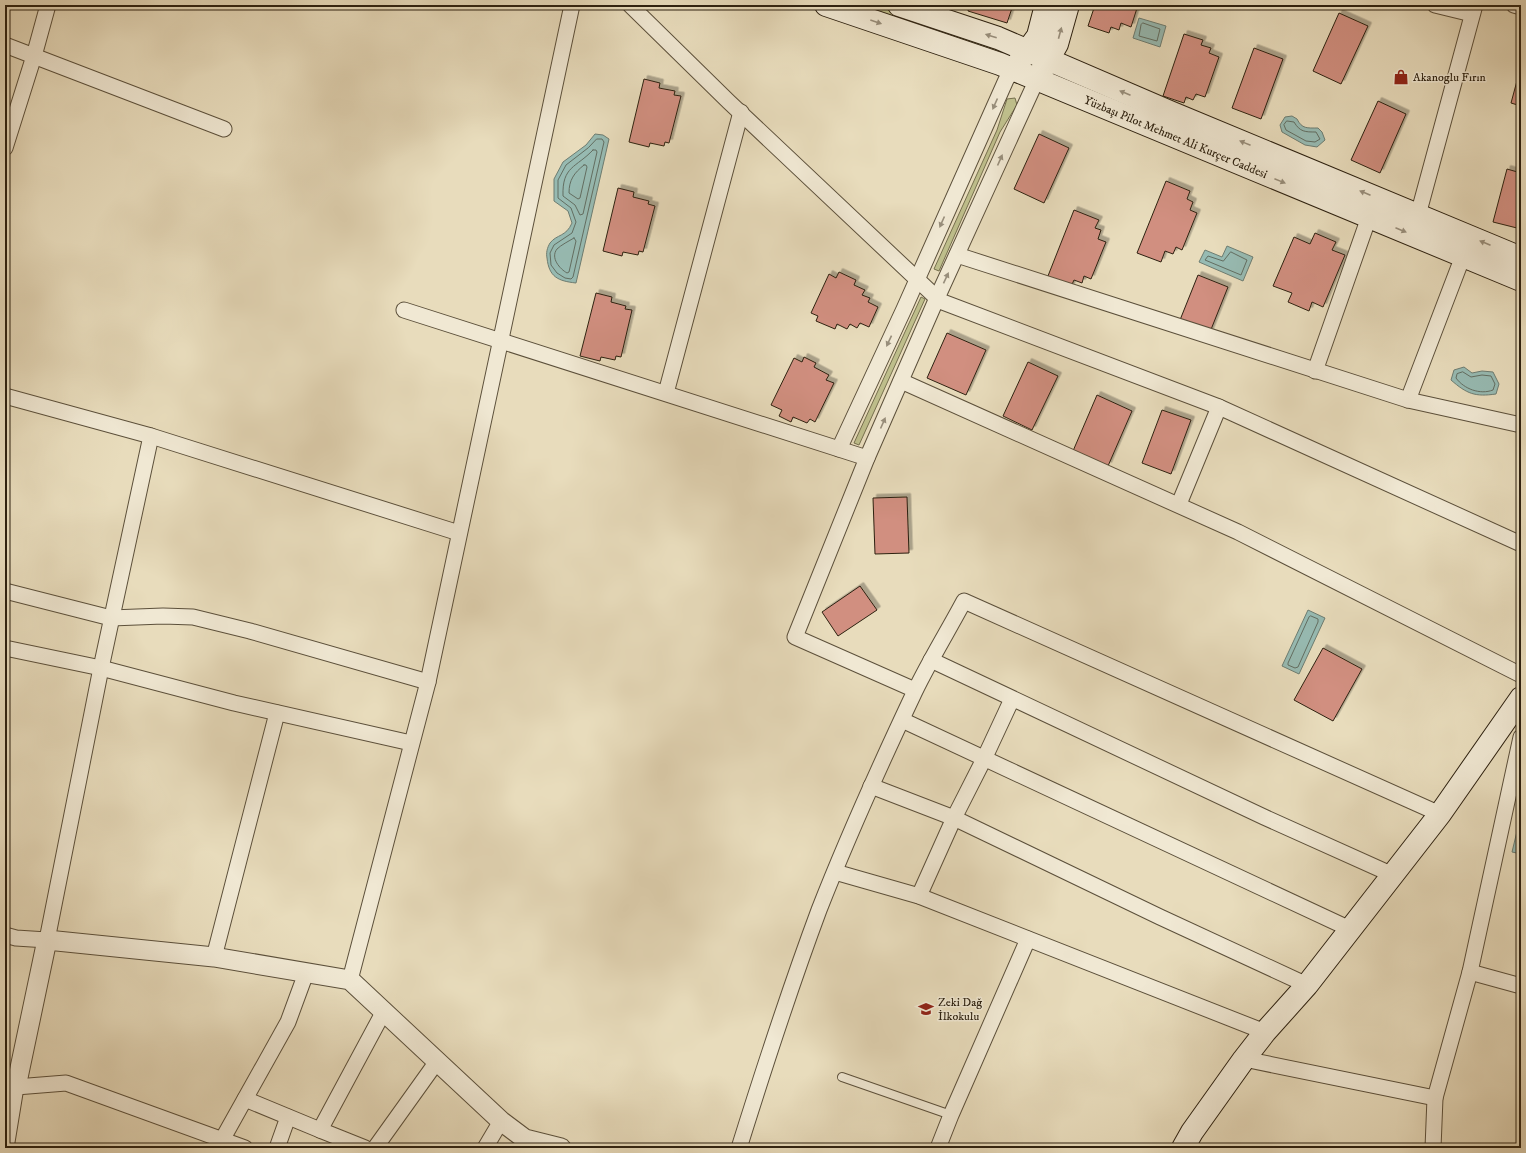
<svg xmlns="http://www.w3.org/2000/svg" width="1526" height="1153" viewBox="0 0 1526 1153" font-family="'IM FELL DW Pica',serif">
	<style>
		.green { fill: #bebe8b; stroke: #76704e }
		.water { fill: #97bbb3; stroke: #6d7d72 }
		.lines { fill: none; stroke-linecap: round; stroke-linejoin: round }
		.shore { stroke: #626e62; stroke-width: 1 }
		.building { fill: #d18f80; stroke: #2d2110; filter: url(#shadow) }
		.service-casing { stroke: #5c503b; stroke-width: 10 }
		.minor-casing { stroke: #5c503b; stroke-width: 17 }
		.tertiary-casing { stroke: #5c503b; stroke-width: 21 }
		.secondary-casing { stroke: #2d2110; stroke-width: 24 }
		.service { stroke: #f0e8d3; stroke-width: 8 }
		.minor { stroke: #f0e8d3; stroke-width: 15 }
		.tertiary { stroke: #f0e8d3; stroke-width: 19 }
		.secondary { stroke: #f0e8d3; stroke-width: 22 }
		.oneway { fill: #988e7b }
		.labels { text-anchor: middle; stroke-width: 3; stroke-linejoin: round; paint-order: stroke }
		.poi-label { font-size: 12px; fill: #2d2110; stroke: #f0e8d3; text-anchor: start }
		.street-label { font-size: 12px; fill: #2d2110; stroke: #f0e8d3 }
	</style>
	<defs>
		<filter id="shadow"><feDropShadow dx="3.5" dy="-3.5" stdDeviation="0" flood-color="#0004"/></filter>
	</defs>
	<rect width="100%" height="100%" fill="#e8dcbc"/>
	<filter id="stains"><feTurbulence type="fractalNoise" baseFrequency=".005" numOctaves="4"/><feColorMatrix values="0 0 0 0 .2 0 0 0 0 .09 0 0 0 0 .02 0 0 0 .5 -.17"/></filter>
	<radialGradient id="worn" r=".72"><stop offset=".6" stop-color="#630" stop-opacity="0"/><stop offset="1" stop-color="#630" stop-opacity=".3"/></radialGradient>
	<g class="green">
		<path d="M856 5H874L1009 51 1007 57Z"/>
		<path d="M1015 98 1017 105 1000 132 939 271 934 269 997 130 1007 99Z"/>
		<path d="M921 297 925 299 859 445 854 443Z"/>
	</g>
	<g class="water">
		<path d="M1139 18 1166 26 1160 47 1133 38Z"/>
		<path d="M1292 116 1297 119C1302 129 1307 128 1318 128L1322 132 1325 140 1317 147 1305 145 1282 132 1280 125 1285 117Z"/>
		<path d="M595 134 603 135 609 139 576 283C558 281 549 277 547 258 546 253 547 248 550 243 557 234 566 237 572 223L568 211 554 201V179L563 162 586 145Z"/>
		<path d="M1227 246 1253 257 1243 281 1199 262 1205 250 1222 257Z"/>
		<path d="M1464 367 1472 373 1482 371 1493 372 1499 384 1496 394C1475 397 1467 394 1451 380L1454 370Z"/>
		<path d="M1308 610 1325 618 1299 674 1282 666Z"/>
		<path d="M1518 827H1521V854L1512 852Z"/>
	</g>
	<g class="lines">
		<g class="shore">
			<path d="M1143 23 1160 29 1157 41 1139 36 1141 25Z"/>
			<path d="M1287 121 1294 122C1300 132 1305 132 1316 132L1320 139 1315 142 1306 141 1286 130 1284 125Z"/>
			<path d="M597 139H602L604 142 573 277 571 279 565 278 557 273 551 265 550 253 554 245 572 233 576 222 571 208 558 198V180L566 165 588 148Z"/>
			<path d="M593 150H596L597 152 583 214 580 215 575 205 563 196C562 166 576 168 593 150Z"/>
			<path d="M584 165H586L587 167 580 198 578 199 569 193C569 180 574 173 584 165Z"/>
			<path d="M574 238 576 241 569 272 567 273C560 269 550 258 557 249 561 245 569 241 574 238Z"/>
			<path d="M1231 252 1247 260 1241 275 1205 260 1208 256 1223 261Z"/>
			<path d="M1463 372 1471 377 1482 375 1491 376 1495 384 1493 390C1480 395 1464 389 1456 378L1457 374Z"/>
			<path d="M1311 616 1318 619V622L1298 667 1295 668 1288 665V663L1309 617Z"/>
		</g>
	</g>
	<g class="building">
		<path d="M969 5H1013L1007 23 968 11Z"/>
		<path d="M1095 5H1138L1131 27 1121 23 1119 30 1111 27 1109 33 1088 26Z"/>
		<path d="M1339 13 1368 26 1341 84 1313 71Z"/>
		<path d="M1184 34 1203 40 1201 45 1211 48 1209 53 1219 57 1205 97 1196 94 1193 100 1186 97 1184 103 1163 96Z"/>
		<path d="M1254 48 1283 59 1261 119 1232 108Z"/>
		<path d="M1521 66V106L1511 103Z"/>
		<path d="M644 79 660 83 659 88 675 91 674 95 681 96 669 143 665 142 664 146 650 143 649 147 629 142Z"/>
		<path d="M1378 101 1406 114 1380 173 1351 160Z"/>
		<path d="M1039 134 1069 148 1044 203 1014 189Z"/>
		<path d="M1507 169 1521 173V229L1493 222Z"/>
		<path d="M1166 181 1190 191 1187 199 1193 202 1190 210 1197 213 1182 250 1176 247 1173 254 1165 251 1161 262 1137 253Z"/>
		<path d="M618 188 634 192 633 197 649 201 648 204 655 206 643 252 639 251 638 255 623 252 622 256 603 251Z"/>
		<path d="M1074 210 1099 220 1095 228 1101 230 1098 239 1106 242 1091 279 1084 276 1082 283 1074 280 1069 291 1046 281Z"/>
		<path d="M1315 233 1336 242 1332 250 1345 255 1323 307 1312 302 1309 311 1288 302 1292 293 1273 286 1294 237 1310 244Z"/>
		<path d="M839 272 856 280 854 285 865 290 862 295 870 298 868 302 878 307 869 327 860 323 857 328 850 324 847 329 837 324 835 329 816 321 818 316 811 313 829 274 836 278Z"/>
		<path d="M1198 275 1228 287 1210 332 1180 320Z"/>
		<path d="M596 293 612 297 611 302 626 306 625 309 632 310 621 357 616 356 615 360 601 357 600 361 580 356Z"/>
		<path d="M947 333 986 350 966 395 927 378Z"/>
		<path d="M804 357 816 363 814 367 829 375 826 380 834 383 815 422 810 419 807 423 793 417 791 422 779 416 782 410 771 405 794 358 802 362Z"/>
		<path d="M1028 362 1058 376 1032 430 1003 416Z"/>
		<path d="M1097 395 1132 411 1108 466 1073 451Z"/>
		<path d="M1162 410 1191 420 1171 474 1142 463Z"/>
		<path d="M907 497 909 553 875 554 873 498Z"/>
		<path d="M860 586 877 610 838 636 822 612Z"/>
		<path d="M1323 648 1362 669 1333 721 1294 700Z"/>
	</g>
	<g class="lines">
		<g class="service-casing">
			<path id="service" d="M842 1077 951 1115"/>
		</g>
		<g class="minor-casing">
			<g id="minor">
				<path d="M630 5 729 102 940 301 1219 407 1521 544"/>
				<path d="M1435 5 1472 14"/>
				<path d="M1514 5 1521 7"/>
				<path d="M5 45 224 129"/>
				<path d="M5 148 34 56 48 5"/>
				<path d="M1418 215 1475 5"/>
				<path d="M957 255 1408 400 1521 425"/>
				<path d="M404 310 867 458"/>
				<path d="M1315 371 1369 217"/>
				<path d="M901 381 1238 532 1521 675"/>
				<path d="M666 393 741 112"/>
				<path d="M5 396 151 436 459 533"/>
				<path d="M1408 400 1463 256"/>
				<path d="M839 449 904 309 1006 80 1013 69"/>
				<path d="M1179 504 1219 407"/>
				<path d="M5 591 111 618 163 616 193 617 250 631 428 682"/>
				<path d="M5 648 101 668 234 703 411 743"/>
				<path d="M931 660 1264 817 1393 875"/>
				<path d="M915 690 795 637 867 458 937 298 1032 90 1037 80"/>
				<path d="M902 720 1350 929"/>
				<path d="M871 786 954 818 1160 917 1307 985"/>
				<path d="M835 872 919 896 1265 1032"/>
				<path d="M919 896 954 818 985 757 1012 699"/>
				<path d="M5 935 16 938 47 940 101 668 151 436"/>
				<path d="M214 957 277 713"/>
				<path d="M1470 972 1521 986"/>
				<path d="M350 980 428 682 572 5"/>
				<path d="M1244 1059 1435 1098"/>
				<path d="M245 1099 320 1130"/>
				<path d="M222 1140 288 1022 306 973"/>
				<path d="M6 1148 16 1087 66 1083 245 1148"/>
				<path d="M277 1148 288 1117"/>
				<path d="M365 1148 320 1130 384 1011"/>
				<path d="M375 1148 438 1060"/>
				<path d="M485 1148 501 1121"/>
				<path d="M739 1148C764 1068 790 988 819 910 848 836 881 763 915 691 930 660 948 631 964 601L1440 814"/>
				<path d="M938 1148 951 1115 1028 939"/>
				<path d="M1433 1148 1435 1098 1470 972 1521 737"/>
			</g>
		</g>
		<g class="tertiary-casing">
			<path id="tertiary" d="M5 1088 16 1087 47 940 214 957 350 980 501 1121 525 1139 561 1148"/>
		</g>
		<g class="secondary-casing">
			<g id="secondary">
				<path id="s1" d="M826 5 1000 64 1521 280"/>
				<path d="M899 5 998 38 1170 112 1521 258"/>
				<path d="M1019 62 1038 36 1046 5"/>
				<path d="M1041 72 1057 44 1068 5"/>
				<path d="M1183 1148 1192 1132 1244 1059 1265 1032 1307 985 1440 814 1521 698"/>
			</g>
		</g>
		<use href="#service" class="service"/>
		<use href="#minor" class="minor"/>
		<use href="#tertiary" class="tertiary"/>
		<use href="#secondary" class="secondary"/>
	</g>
	<defs><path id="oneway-solid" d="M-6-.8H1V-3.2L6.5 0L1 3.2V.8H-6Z"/></defs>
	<g class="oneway">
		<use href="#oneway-solid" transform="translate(876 22) rotate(19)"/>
		<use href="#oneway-solid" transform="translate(1060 33) rotate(-75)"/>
		<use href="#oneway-solid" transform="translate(991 36) rotate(-162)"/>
		<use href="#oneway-solid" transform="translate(1125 93) rotate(-157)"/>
		<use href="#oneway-solid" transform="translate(995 104) rotate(114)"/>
		<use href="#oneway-solid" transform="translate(1245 143) rotate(-158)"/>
		<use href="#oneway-solid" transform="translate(1000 160) rotate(-66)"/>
		<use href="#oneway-solid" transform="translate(1280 181) rotate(22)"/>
		<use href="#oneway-solid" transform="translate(1365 193) rotate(-157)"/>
		<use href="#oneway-solid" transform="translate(942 222) rotate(114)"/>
		<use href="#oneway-solid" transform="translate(1401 230) rotate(23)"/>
		<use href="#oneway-solid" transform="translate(1485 243) rotate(-157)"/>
		<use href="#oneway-solid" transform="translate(946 278) rotate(-65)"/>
		<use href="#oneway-solid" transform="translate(889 341) rotate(115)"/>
		<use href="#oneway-solid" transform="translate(883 423) rotate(-66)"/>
	</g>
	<defs>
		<g id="shop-bare" transform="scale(1.2)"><path d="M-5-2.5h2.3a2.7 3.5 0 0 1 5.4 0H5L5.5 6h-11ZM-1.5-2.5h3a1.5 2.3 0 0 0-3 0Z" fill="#8f2418" stroke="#f0e8d3" stroke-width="2.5" paint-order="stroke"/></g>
		<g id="school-bare" transform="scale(1.2)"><path d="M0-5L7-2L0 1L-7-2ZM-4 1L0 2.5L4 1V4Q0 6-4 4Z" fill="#8f2418" stroke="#f0e8d3" stroke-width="2.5" paint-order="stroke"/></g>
	</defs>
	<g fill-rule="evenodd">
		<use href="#shop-bare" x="1401" y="77"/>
		<use href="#school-bare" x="926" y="1009"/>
	</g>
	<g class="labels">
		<g class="poi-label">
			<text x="1413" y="81">Akanoglu Fırın</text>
			<text x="938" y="1006">Zeki Dağ<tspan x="938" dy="14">İlkokulu</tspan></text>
		</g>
		<g class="street-label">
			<text dy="4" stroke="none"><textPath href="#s1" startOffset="374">Yüzbaşı Pilot Mehmet Ali Kurçer Caddesi</textPath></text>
		</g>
	</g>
	<rect width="1526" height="1153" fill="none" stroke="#e8dcbc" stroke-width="20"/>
	<rect x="6" y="6" width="1514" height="1141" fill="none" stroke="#2d2110" stroke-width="2"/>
	<rect x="10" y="10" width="1506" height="1133" fill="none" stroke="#2d2110"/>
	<rect width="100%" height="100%" filter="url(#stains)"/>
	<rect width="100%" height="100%" fill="url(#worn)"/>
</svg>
